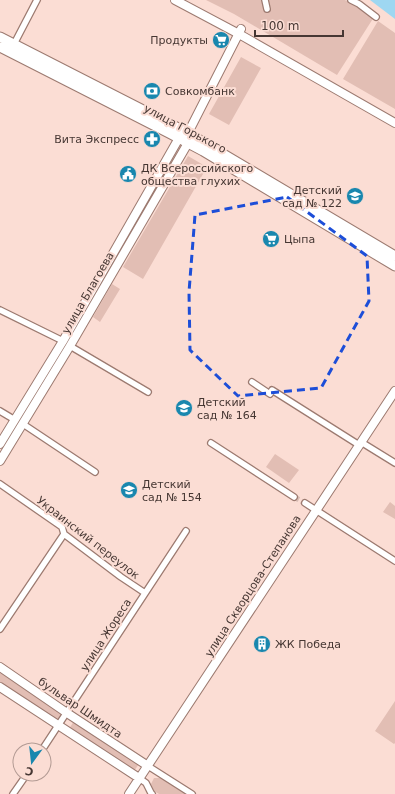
<svg xmlns="http://www.w3.org/2000/svg" width="395" height="794" font-family="'DejaVu Sans',sans-serif">
	<rect width="100%" height="100%" fill="#fbddd4"/>
	<path fill="#e2beb4" d="M206,0H345L374,17L337,75L234,14Z
		M378,21L395,33V109L343,79Z
		M241,57L261,68L229,125L209,114Z
		M188,156L207,167L143,279L123,267Z
		M112,284L120,289L100,322L93,317Z
		M275,454L299,470L289,483L266,467Z
		M390,502L395,506V519L383,512Z
		M0,673L63,715L58,722L0,684Z
		M395,701V743L394,744L375,731Z
		M74,721L139,764L134,771L69,729Z
		M154,778H161L185,794H159L154,791L151,784Z"/>
	<path fill="#9ed7f1" d="M370,0H395V19Z"/>
	<g fill="none" stroke-linecap="round" stroke-linejoin="round">
		<path stroke="#d7bcb4" stroke-width="5.5" stroke-dasharray="5.5 3" stroke-linecap="butt" d="M294,497L305,503"/>
		<g stroke="#9c7a70" stroke-width="8">
			<path id="street" d="M265,0L267,9
				M351,0L359,4L376,17
				M13,46L37,0
				M0,310L63,341
				M70,346L148,392
				M252,382L270,394L272,390L359,445
				M0,411L15,420
				M23,424L95,472
				M361,442L395,463
				M211,443L294,497
				M0,484L62,527L64,534L121,577L145,593
				M305,503L395,561
				M0,629L64,534
				M42,750L186,531
				M148,766L192,794
				M139,778L146,783L151,793L152,794
				M13,794L27,774"/>
		</g>
		<g stroke="#9c7a70" stroke-width="10">
			<path id="secondary" d="M175,0L239,34L395,123
				M0,444L63,341L179,138L184,135
				M0,461L70,346L188,143V133L241,29
				M0,667L67,713L148,766
				M0,687L139,778
				M129,794L395,391"/>
		</g>
		<g stroke="#9c7a70" stroke-width="11">
			<path id="primary" d="M0,37L188,133L395,256
				M0,47L169,133L203,151L395,266"/>
		</g>
		<use href="#street" stroke="#fff" stroke-width="5.5"/>
		<use href="#secondary" stroke="#fff" stroke-width="8"/>
		<use href="#primary" stroke="#fff" stroke-width="9"/>
	</g>
	<path fill="none" stroke="#1d4ed8" stroke-width="3" stroke-dasharray="8 5" stroke-linejoin="round" d="M287,197L367,256L369,301L321,388L238,396L190,350L189,292L195,215Z"/>
	<defs>
		<g id="supermarket-disc" transform="scale(0.9)"><circle r="9.5" fill="#1987ae" stroke="#fbddd4"/><path d="M-6-5.5h2.5l.6 2H6L4.5 2H-2.5L-4.4-4H-6ZM-1.5 3.2a1.3 1.3 0 1 0 .1 0ZM3 3.2a1.3 1.3 0 1 0 .1 0Z" fill="#fff"/></g>
		<g id="bank-disc" transform="scale(0.9)"><circle r="9.5" fill="#1987ae" stroke="#fbddd4"/><path d="M-6-4H6V4H-6ZM0-2.3a2.3 2.3 0 1 0 0 4.6a2.3 2.3 0 1 0 0-4.6Z" fill="#fff"/></g>
		<g id="pharmacy-disc" transform="scale(0.9)"><circle r="9.5" fill="#1987ae" stroke="#fbddd4"/><path d="M-2-6h4v4h4v4h-4v4h-4v-4h-4v-4h4Z" fill="#fff"/></g>
		<g id="civic-disc" transform="scale(0.9)"><circle r="9.5" fill="#1987ae" stroke="#fbddd4"/><path d="M-.6-6.5H3V-4.5H.6V-3L4-1V1h2V6H-6V1h2V-1L-.6-3ZM-1.2 2.5V6h2.4V2.5Z" fill="#fff"/></g>
		<g id="school-disc" transform="scale(0.9)"><circle r="9.5" fill="#1987ae" stroke="#fbddd4"/><path d="M0-5L7-2L0 1L-7-2ZM-4 1L0 2.5L4 1V4Q0 6-4 4Z" fill="#fff"/></g>
		<g id="building-disc" transform="scale(0.9)"><circle r="9.5" fill="#1987ae" stroke="#fbddd4"/><path d="M-4-6H4V6H1V3H-1V6H-4ZM-2.5-4.3h1.7v1.8h-1.7ZM.8-4.3h1.7v1.8H.8ZM-2.5-1h1.7V.8h-1.7ZM.8-1h1.7V.8H.8Z" fill="#fff"/></g>
	</defs>
	<g fill-rule="evenodd">
		<use href="#supermarket-disc" x="221" y="40"/>
		<use href="#bank-disc" x="152" y="91"/>
		<use href="#pharmacy-disc" x="152" y="139"/>
		<use href="#civic-disc" x="128" y="174"/>
		<use href="#school-disc" x="355" y="196"/>
		<use href="#supermarket-disc" x="271" y="239"/>
		<use href="#school-disc" x="184" y="408"/>
		<use href="#school-disc" x="129" y="490"/>
		<use href="#building-disc" x="262" y="644"/>
	</g>
	<g text-anchor="middle" dominant-baseline="central" stroke-width="4" stroke-linejoin="round" paint-order="stroke">
		<g font-size="11" fill="#463733" stroke="#fbddd4" text-anchor="start">
			<text x="208" y="40" text-anchor="end">Продукты</text>
			<text x="165" y="91">Совкомбанк</text>
			<text x="139" y="139" text-anchor="end">Вита Экспресс</text>
			<text x="141" y="168">ДК Всероссийского<tspan x="141" dy="13">общества глухих</tspan></text>
			<text x="342" y="190" text-anchor="end">Детский<tspan x="342" dy="13">сад № 122</tspan></text>
			<text x="284" y="239">Цыпа</text>
			<text x="197" y="402">Детский<tspan x="197" dy="13">сад № 164</tspan></text>
			<text x="142" y="484">Детский<tspan x="142" dy="13">сад № 154</tspan></text>
			<text x="275" y="644">ЖК Победа</text>
		</g>
		<g font-size="11" fill="#463733" stroke="#fbddd4">
			<text transform="translate(185 129) rotate(28)">улица Горького</text>
			<text transform="translate(88 293) rotate(-60)">улица Благоева</text>
			<text transform="translate(88 538) rotate(38)">Украинский переулок</text>
			<text transform="translate(253 586) rotate(-57)">улица Скворцова-Степанова</text>
			<text transform="translate(106 635) rotate(-57)">улица Жореса</text>
			<text transform="translate(80 708) rotate(34)">бульвар Шмидта</text>
		</g>
	</g>
	<g transform="translate(32 762) rotate(195)"><circle r="19" fill="#fbddd4" stroke="#b39b94"/>
	<path d="M0-3L7 15L0 10L-7 15Z" fill="#1987ae"/>
	<text y="-6" font-size="11" font-weight="bold" text-anchor="middle" fill="#463733">С</text>
	</g>
	<path d="M255 30v6h88v-6" fill="none" stroke="#463733" stroke-width="2"/>
	<text x="261" y="30" font-size="12" fill="#463733" stroke="#fbddd4" stroke-width="3" paint-order="stroke">100 m</text>
</svg>
